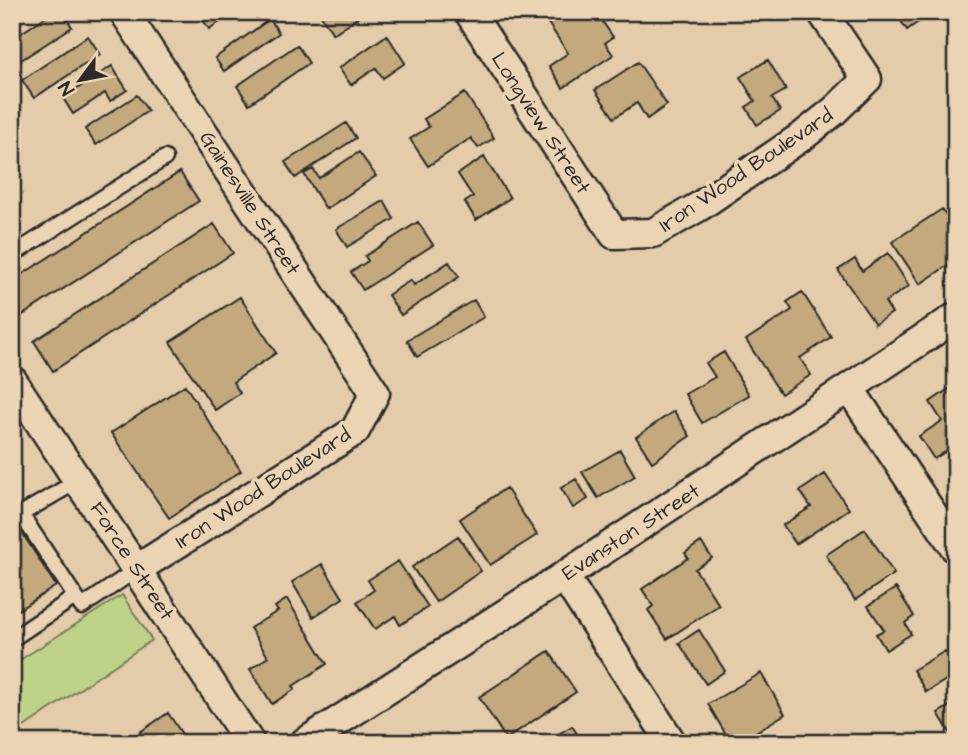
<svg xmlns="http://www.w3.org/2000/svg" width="968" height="755" font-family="'Architects Daughter',sans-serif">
	<rect width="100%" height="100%" fill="#e4ccaa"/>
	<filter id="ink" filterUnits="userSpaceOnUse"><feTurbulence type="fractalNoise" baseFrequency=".0143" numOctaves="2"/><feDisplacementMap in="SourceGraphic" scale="14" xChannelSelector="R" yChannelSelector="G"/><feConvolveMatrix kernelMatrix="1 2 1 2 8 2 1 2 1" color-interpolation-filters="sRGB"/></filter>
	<g filter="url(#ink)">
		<path fill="#bfd388" stroke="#757f5a" stroke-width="2" d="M122,595L152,640L12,735V665Z"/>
		<path fill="#c4a97d" stroke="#2b2b2b" stroke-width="2" d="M53,12H63L72,27L12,66V39Z
			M202,12H235L209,29L199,14Z
			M319,12H366L333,34Z
			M559,12H596L613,37L605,43L613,55L563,88L549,66L568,53L546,20Z
			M895,12H932L907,30Z
			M270,19L279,33L224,71L215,58Z
			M387,35L405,63L383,78L376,68L351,85L339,68Z
			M88,36L100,54L34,98L22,80Z
			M297,45L309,63L249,104L237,86Z
			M768,60L786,90L772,98L780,111L757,125L746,107L755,101L740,77Z
			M638,62L667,105L647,119L637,103L614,118L595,90Z
			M112,66L127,90L110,101L105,93L73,114L63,98Z
			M465,93L494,138L478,148L471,138L428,166L410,139L429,127L424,119Z
			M137,95L148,111L96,145L85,129Z
			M346,123L356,138L295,178L285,162Z
			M359,152L376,176L326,209L304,174L313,169L319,178Z
			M484,157L510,198L476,220L465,202L473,197L458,174Z
			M180,172L199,201L18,318L12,308V281Z
			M384,201L394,219L347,247L336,229Z
			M942,209L956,229V253L951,256L954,261L920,284L892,242Z
			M418,222L433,245L363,290L351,272L368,261L365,256Z
			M214,224L233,253L53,371L34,341Z
			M888,253L909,286L885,302L892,313L875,324L838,270L855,259L862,271Z
			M449,262L459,277L401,315L388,295L411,280L414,285Z
			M802,292L831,337L800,358L811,375L781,394L746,340L792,310L787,302Z
			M240,297L276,353L233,382L240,393L215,410L170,342Z
			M474,300L484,317L417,357L407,340Z
			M724,352L749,395L702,423L685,394L715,377L706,363Z
			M956,384V445L934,459L919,436L942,421L930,402Z
			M185,385L241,471L169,518L111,433Z
			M674,411L690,436L652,462L636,437Z
			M620,450L635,476L598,498L582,472Z
			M825,474L849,509L796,544L783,525L811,507L800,491Z
			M576,479L588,499L573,508L561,488Z
			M506,488L537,535L490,565L460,519Z
			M865,529L894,574L855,600L826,555Z
			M21,531L56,586L12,614V536Z
			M458,536L481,571L436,602L412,567Z
			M701,542L712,558L695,569L719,605L667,639L648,610L653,606L642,589L688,558L685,553Z
			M398,561L428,607L400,625L395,616L375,629L357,602L374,590L368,580Z
			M322,564L343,598L313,617L292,582Z
			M896,588L914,616L905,623L911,634L886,650L876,634L884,630L868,606Z
			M287,599L327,664L293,686L295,689L272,704L250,669L268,657L250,628L278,611L275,607Z
			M699,630L725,671L706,684L679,643Z
			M549,651L576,692L506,739L479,697Z
			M945,651L956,669V674L926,692L913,670Z
			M761,673L785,714L738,743H731L708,704Z
			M956,702V742L938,713Z
			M168,713L188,743H148L140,732Z
			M572,726L583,743H545V742Z"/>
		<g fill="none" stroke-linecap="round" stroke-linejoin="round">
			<g stroke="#2b2b2b" stroke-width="19">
				<path id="service" d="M12,255L165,158
					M21,514L79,480
					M12,519L21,514L82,607L137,569
					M12,639L75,597"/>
			</g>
			<g stroke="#2b2b2b" stroke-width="33">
				<path id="minor" d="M124,12L375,393L355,431L137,569
					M469,12L614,234L653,233L700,206L804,135L834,111L867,79L822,12
					M12,380L250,743
					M849,388L956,549
					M564,576L672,743
					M304,743L564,576L956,317"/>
			</g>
			<use href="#service" stroke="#ebd4b4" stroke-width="14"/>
			<use href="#minor" stroke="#ebd4b4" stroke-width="28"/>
		</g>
	</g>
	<g text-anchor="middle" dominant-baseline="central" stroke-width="7" stroke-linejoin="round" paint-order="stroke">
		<g font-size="21" fill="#2b2b2b" stroke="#ebd4b4">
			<text transform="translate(541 123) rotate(57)">Longview Street</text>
			<text transform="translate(746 170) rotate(-34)">Iron Wood Boulevard</text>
			<text transform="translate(250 203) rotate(57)">Gainesville Street</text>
			<text transform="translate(263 488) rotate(-33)">Iron Wood Boulevard</text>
			<text transform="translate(631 532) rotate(-33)">Evanston Street</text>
			<text transform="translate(132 561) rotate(57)">Force Street</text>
		</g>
	</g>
	<rect width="968" height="755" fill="none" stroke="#ebd4b4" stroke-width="42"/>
	<rect x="21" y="21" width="926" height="713" fill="none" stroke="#2b2b2b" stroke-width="2.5" filter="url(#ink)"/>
	<g transform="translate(80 80) rotate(238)" stroke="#ebd4b4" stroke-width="5" paint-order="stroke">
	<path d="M0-5L12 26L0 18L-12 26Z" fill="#2b2b2b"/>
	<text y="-10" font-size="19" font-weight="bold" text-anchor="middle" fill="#2b2b2b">N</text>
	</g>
</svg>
